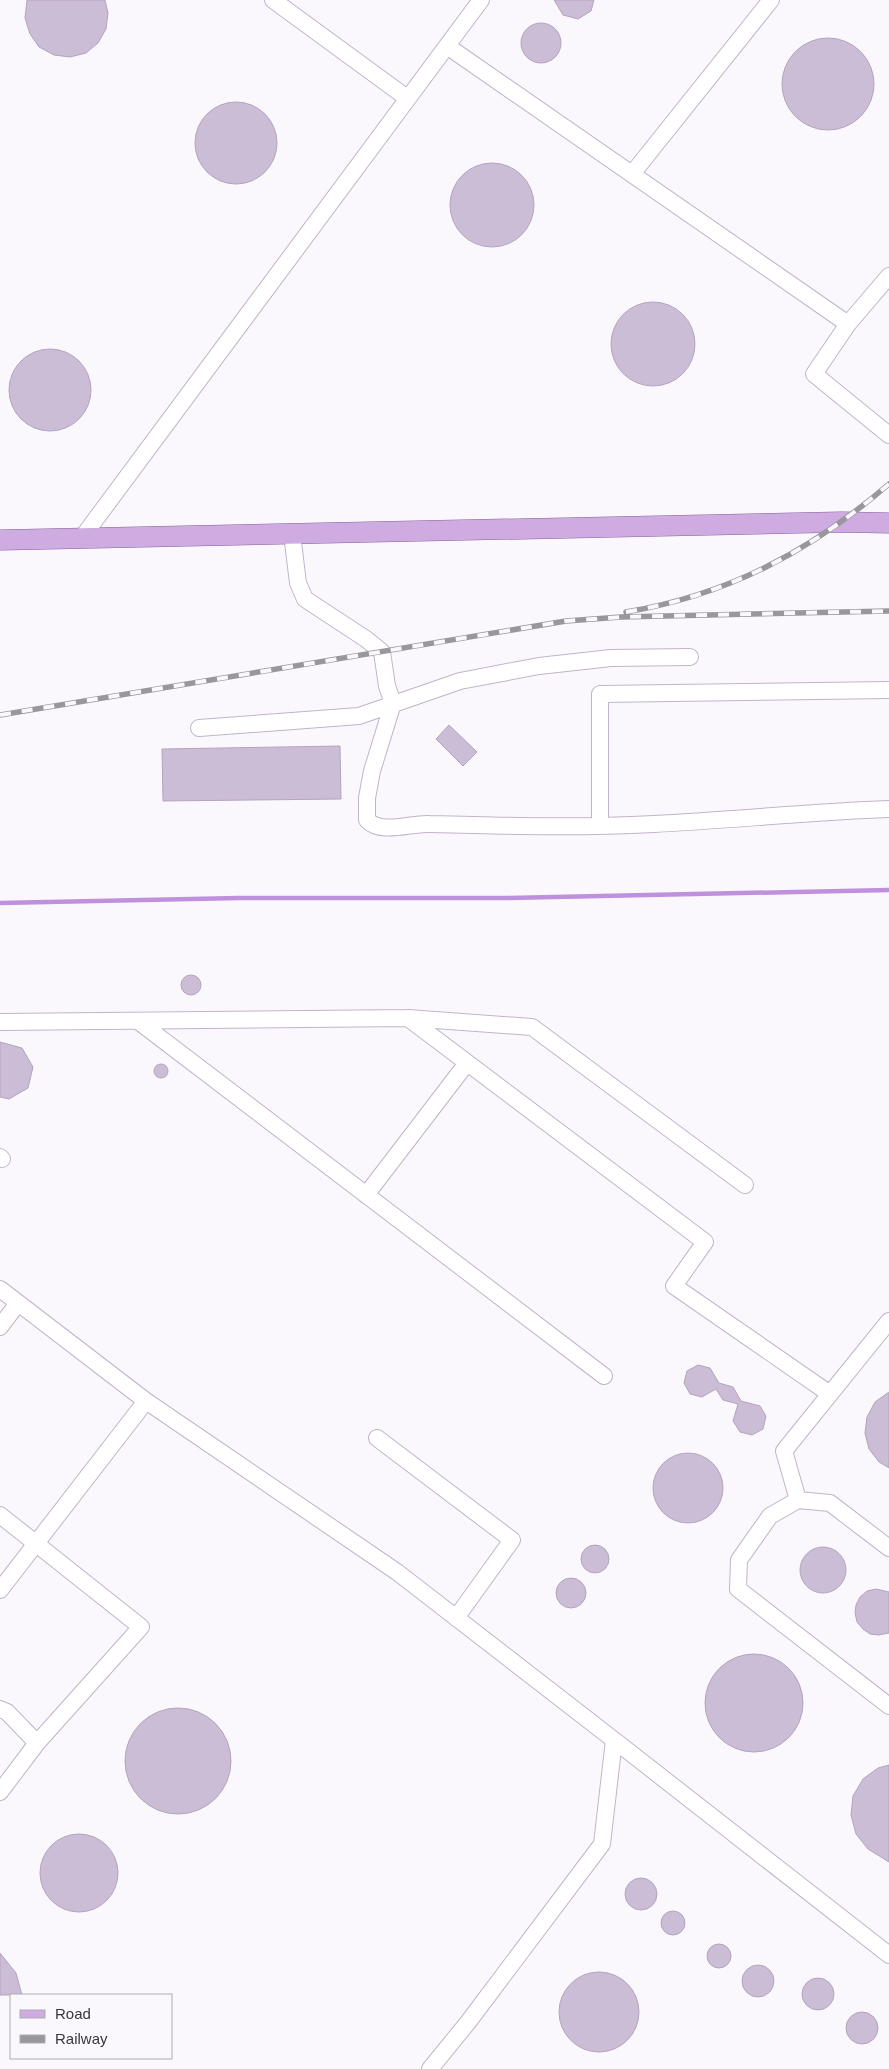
<svg xmlns="http://www.w3.org/2000/svg" width="889" height="2069" font-family="Helvetica,sans-serif">
	<rect width="100%" height="100%" fill="#fbf8fd"/>
	<g fill="none" stroke-linecap="round" stroke-linejoin="round">
		<path stroke="#bf90dd" stroke-width="4.5" d="M0,903L239,898H507L889,890"/>
	</g>
	<path fill="#ccbdd6" stroke="#b3a4bd" d="M27,0H105L108,13L106,29L98,43L86,53L70,57L54,55L39,47L30,34L25,18Z
		M554,0H594L591,11L578,19L563,15Z
		M521 43a20 20 0 1 1 40 0a20 20 0 1 1-40 0Z
		M782 84a46 46 0 1 1 92 0a46 46 0 1 1-92 0Z
		M195 143a41 41 0 1 1 82 0a41 41 0 1 1-82 0Z
		M450 205a42 42 0 1 1 84 0a42 42 0 1 1-84 0Z
		M611 344a42 42 0 1 1 84 0a42 42 0 1 1-84 0Z
		M9 390a41 41 0 1 1 82 0a41 41 0 1 1-82 0Z
		M449,725L477,752L463,766L436,739Z
		M340,746L341,799L163,801L162,749Z
		M181 985a10 10 0 1 1 20 0a10 10 0 1 1-20 0Z
		M0,1042L22,1048L33,1067L28,1088L9,1099L0,1097Z
		M154 1071a7 7 0 1 1 14 0a7 7 0 1 1-14 0Z
		M698,1365L710,1368L719,1383L733,1387L741,1401L760,1406L766,1416L763,1429L752,1435L740,1432L733,1421L738,1404L723,1400L716,1389L702,1397L690,1394L684,1383L687,1371Z
		M889,1392V1468L879,1462L869,1449L865,1433L867,1417L875,1402Z
		M653 1488a35 35 0 1 1 70 0a35 35 0 1 1-70 0Z
		M581 1559a14 14 0 1 1 28 0a14 14 0 1 1-28 0Z
		M800 1570a23 23 0 1 1 46 0a23 23 0 1 1-46 0Z
		M556 1593a15 15 0 1 1 30 0a15 15 0 1 1-30 0Z
		M876,1589L889,1592V1633L879,1635L870,1634L863,1629L857,1622L855,1613L856,1605L860,1597L867,1591Z
		M705 1703a49 49 0 1 1 98 0a49 49 0 1 1-98 0Z
		M125 1761a53 53 0 1 1 106 0a53 53 0 1 1-106 0Z
		M889,1765V1862L868,1849L856,1834L851,1815L853,1796L863,1779L878,1768Z
		M40 1873a39 39 0 1 1 78 0a39 39 0 1 1-78 0Z
		M625 1894a16 16 0 1 1 32 0a16 16 0 1 1-32 0Z
		M661 1923a12 12 0 1 1 24 0a12 12 0 1 1-24 0Z
		M707 1956a12 12 0 1 1 24 0a12 12 0 1 1-24 0Z
		M0,1953L16,1973L22,1995H0Z
		M742 1981a16 16 0 1 1 32 0a16 16 0 1 1-32 0Z
		M559 2012a40 40 0 1 1 80 0a40 40 0 1 1-80 0Z
		M802 1994a16 16 0 1 1 32 0a16 16 0 1 1-32 0Z
		M846 2028a16 16 0 1 1 32 0a16 16 0 1 1-32 0Z"/>
	<g fill="none" stroke-linecap="round" stroke-linejoin="round">
		<g stroke="#c2b3cc" stroke-width="18">
			<path id="minor" d="M273,0L407,98
				M447,46L848,324
				M632,174L771,0
				M889,276L848,324L814,374L889,435
				M292,534L298,583L305,599L366,639L382,652L387,686L393,703L372,771L367,798V820C381,835 411,823 429,824C504,826 579,828 654,824C732,820 810,812 889,809
				M81,539L481,0
				M199,728L359,716L460,681L539,666L611,658L690,657
				M600,825V694L889,690
				M408,1018L705,1242L674,1286L830,1394
				M138,1021L604,1376
				M0,1022L408,1018L532,1027L745,1185
				M0,1157L2,1159
				M366,1195L467,1063
				M0,1289L146,1401L397,1572L614,1740L602,1844L469,2021L430,2069
				M0,1327L18,1303
				M377,1438L512,1540L456,1618
				M798,1500L784,1451L889,1321
				M0,1515L141,1627L37,1743L0,1792
				M889,1548L830,1503L798,1500L770,1516L739,1560L738,1589L889,1706
				M0,1590L146,1401
				M0,1709L7,1712L37,1743
				M614,1740L889,1955"/>
		</g>
		<g stroke="#855f9c" stroke-width="21">
			<path id="major" d="M0,540L842,522L889,523"/>
		</g>
		<use href="#minor" stroke="#fff" stroke-width="16"/>
		<use href="#major" stroke="#ceace2" stroke-width="20"/>
		<g stroke="#9a969d" stroke-width="5.5">
			<path id="rail" d="M626,612C728,595 811,551 889,484
				M0,715L566,621L621,617L889,611"/>
		</g>
		<use href="#rail" stroke="#fbf8fd" stroke-width="4" stroke-dasharray="11" stroke-linecap="butt"/>
	</g>
	<rect x="10" y="1994" width="162" height="65" fill="#fbf8fd" stroke="#aeaab1"/>
	<rect x="20" y="2010" width="25" height="8" fill="#ceace2" stroke="#aeaab1"/>
	<text x="55" y="2019" font-size="15" fill="#3b353f">Road</text>
	<rect x="20" y="2035" width="25" height="8" fill="#9a969d" stroke="#aeaab1"/>
	<text x="55" y="2044" font-size="15" fill="#3b353f">Railway</text>
</svg>
